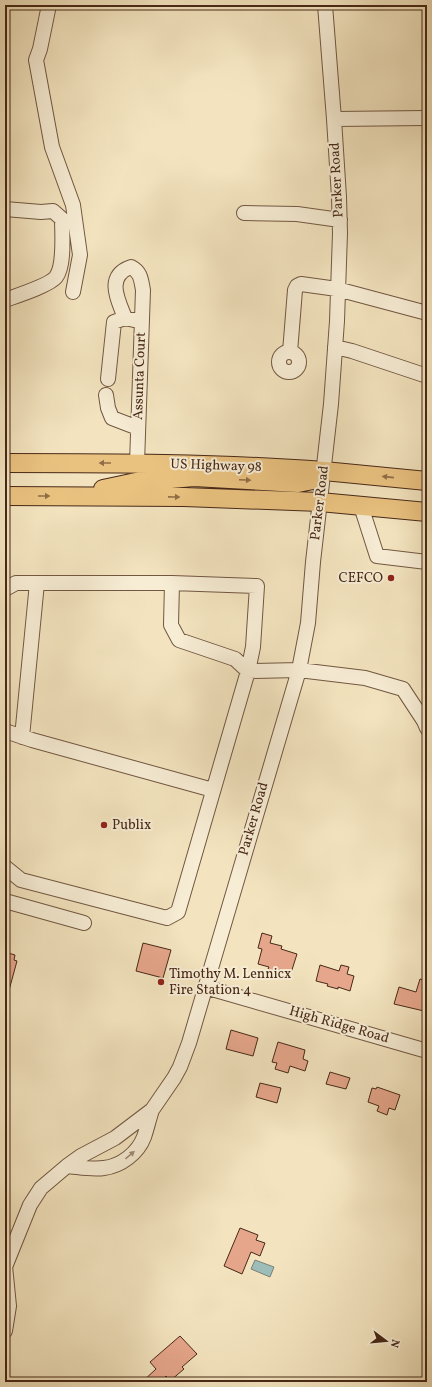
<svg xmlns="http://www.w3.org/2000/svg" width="432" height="1387" font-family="Vollkorn,serif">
	<rect width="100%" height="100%" fill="#f3e4bf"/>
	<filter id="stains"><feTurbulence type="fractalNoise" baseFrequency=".005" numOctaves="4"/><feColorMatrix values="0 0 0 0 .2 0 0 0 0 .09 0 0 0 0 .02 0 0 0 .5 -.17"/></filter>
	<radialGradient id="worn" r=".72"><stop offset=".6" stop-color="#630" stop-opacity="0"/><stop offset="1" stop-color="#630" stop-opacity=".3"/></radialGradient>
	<path fill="#9dbdb9" stroke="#7b8178" d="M255,1260L274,1267L270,1277L251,1269Z"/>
	<path fill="#e6a68b" stroke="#472817" d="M262,933L272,936L270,943L282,946L281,949L297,954L291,973L279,970L278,973L268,969L269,967L258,964L262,949L258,948Z
		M143,943L171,950L163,978L136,971Z
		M5,952L15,955L14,960L17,961L8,994L5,993Z
		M320,965L339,971L341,965L349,967L347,974L354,976L350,991L338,987V989L327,986L328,984L316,981Z
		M420,979L427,981V1002L424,1011L394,1004L399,987L416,992Z
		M231,1030L258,1038L253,1056L226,1049Z
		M278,1042L305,1050L303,1059L308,1061L305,1071L290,1066L288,1073L275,1069L277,1063L272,1062Z
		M330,1072L350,1078L346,1089L326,1084Z
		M260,1083L281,1088L277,1103L256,1097Z
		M377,1087L400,1095L395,1110L389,1108L387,1115L377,1111L379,1106L368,1102L372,1088L376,1089Z
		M240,1228L258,1235L256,1240L265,1243L260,1256L251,1252L242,1274L224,1266Z
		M180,1336L197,1354L182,1367L184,1369L170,1381L166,1376L160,1382H142L156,1369L150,1362Z"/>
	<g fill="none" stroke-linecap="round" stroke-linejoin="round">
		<g stroke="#725741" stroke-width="16">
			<path id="minor" d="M49,5L40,49L36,60L52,147L73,205L80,255L73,292
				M334,119L427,118
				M5,209L41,212L53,211L62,219C62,234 65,265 56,277C50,285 16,296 5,300
				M244,213L297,214L340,220
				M125,318C118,300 105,276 131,267C141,272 141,280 143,290L137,463
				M335,347L352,351L427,376
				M290,352L295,290L297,286L301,284L337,289L427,313
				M279 362a10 10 0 1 1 20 0a10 10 0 1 1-20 0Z
				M108,379L114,322L125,318L134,320
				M106,395L108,408L112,418L138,428
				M361,506L377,556L427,562
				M172,583L257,586L253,647L248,671
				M5,589L16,583H172L171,625L179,640L235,659L248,671
				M5,731L32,740L213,790
				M22,737L37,583
				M5,867L21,880L167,918L178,912L248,671L299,670L365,678L403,689L424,721L427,728
				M5,901L84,923
				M205,987L427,1051
				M67,1166C79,1167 92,1170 104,1168C121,1166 138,1153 144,1137C147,1128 149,1119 152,1110
				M5,1267L30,1205L41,1188L67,1166L81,1156L115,1138L152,1110L174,1078L180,1067L189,1043L299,670L308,623L313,562L331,404L337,321L340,233L339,197L334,119L325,5
				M5,1331L9,1306L5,1266"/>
		</g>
		<g stroke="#472817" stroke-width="20">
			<path id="major" d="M5,463C111,463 218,463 324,471C358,474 393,478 427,481
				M103,489L136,482L194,477L298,483L313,480L322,473
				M5,496L184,497L320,502L427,512"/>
		</g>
		<use href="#minor" stroke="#f7edd5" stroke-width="14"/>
		<use href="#major" stroke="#eac280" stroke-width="18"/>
	</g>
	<defs><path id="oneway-solid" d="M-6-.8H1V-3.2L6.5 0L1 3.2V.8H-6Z"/></defs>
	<g fill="#906d46">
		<use href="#oneway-solid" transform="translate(105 463) rotate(180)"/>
		<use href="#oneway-solid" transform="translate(388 477) rotate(-174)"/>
		<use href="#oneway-solid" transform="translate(245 480) rotate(3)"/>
		<use href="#oneway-solid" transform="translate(44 496)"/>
		<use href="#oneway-solid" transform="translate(174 497) rotate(1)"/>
	</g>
	<use fill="#9f8a76" href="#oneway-solid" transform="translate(130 1155) rotate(-40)"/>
	<g fill="#8f2418" stroke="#f7edd5" stroke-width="1.5">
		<circle cx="391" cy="578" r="4"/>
		<circle cx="104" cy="825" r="4"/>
		<circle cx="161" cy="982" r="4"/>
	</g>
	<g text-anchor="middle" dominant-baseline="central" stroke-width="4" stroke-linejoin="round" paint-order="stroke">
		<g font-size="14" fill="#472817" stroke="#f7edd5">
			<text transform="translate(337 180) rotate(-93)">Parker Road</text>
			<text transform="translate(140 376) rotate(-88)">Assunta Court</text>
			<text transform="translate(216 466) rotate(2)">US Highway 98</text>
			<text transform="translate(320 503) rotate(-83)">Parker Road</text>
			<text transform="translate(254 819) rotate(-74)">Parker Road</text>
			<text transform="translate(339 1025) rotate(16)">High Ridge Road</text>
		</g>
		<g font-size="14" fill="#472817" stroke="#f7edd5" text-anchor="start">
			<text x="383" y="578" text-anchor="end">CEFCO</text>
			<text x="112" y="825">Publix</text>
			<text x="169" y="974">Timothy M. Lennicx<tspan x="169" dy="16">Fire Station 4</tspan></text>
		</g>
	</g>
	<rect width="432" height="1387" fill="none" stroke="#f3e4bf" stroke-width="20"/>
	<rect x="6" y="6" width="420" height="1375" fill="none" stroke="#472817" stroke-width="2"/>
	<rect x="10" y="10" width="412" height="1367" fill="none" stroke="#472817"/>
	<g transform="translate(386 1341) rotate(106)" stroke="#f7edd5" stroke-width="3" paint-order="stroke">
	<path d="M0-3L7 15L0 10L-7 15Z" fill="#472817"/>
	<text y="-6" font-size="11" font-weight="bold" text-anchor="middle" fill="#472817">N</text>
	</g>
	<rect width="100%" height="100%" filter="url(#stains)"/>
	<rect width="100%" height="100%" fill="url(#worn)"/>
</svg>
